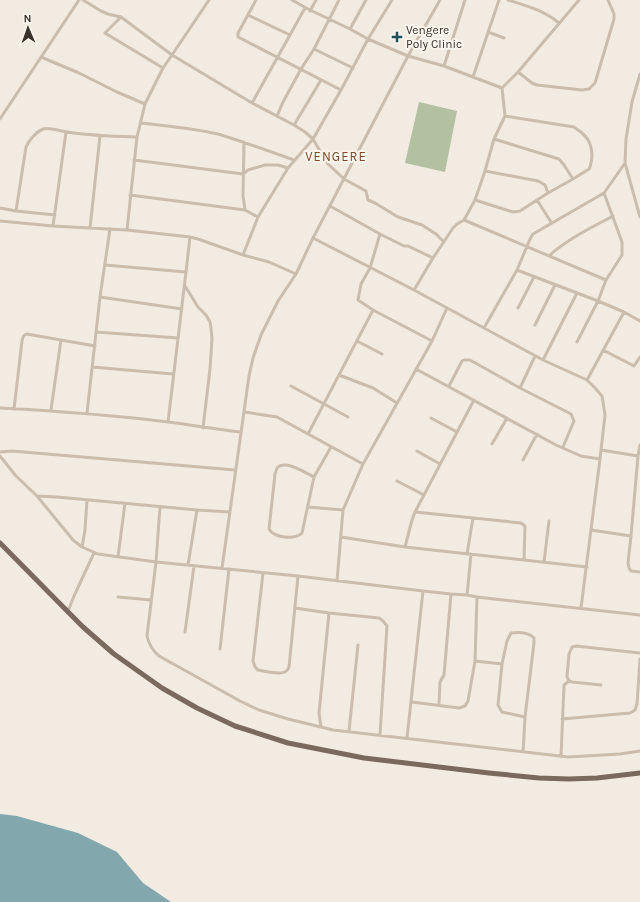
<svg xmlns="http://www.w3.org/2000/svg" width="640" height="902" font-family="Karla,sans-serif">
	<rect width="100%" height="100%" fill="#f2ebe1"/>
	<path fill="#b3c0a2" d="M419,102L457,111L445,172L405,163Z"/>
	<path fill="#82a8ad" d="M0,814L17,816L78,833L117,852L143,883L171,902H0Z"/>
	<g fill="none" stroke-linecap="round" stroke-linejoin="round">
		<path stroke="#cabdad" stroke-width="3" d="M83,0L101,11L108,14L121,17L172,55L252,103L294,125L305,132L313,139L327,163L344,179L366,191L368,200L375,203L398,217L422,225L436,234L444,242
			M256,0L238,33V37L341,90
			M292,0L308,9L350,29L368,39L408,56L444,66L502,88L505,116L494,139L485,171L475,200L464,220
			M508,0C527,6 543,10 559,23
			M310,11L316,0
			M248,15L290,35
			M121,17L105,33L163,68
			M350,29L366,0
			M488,32L504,38
			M314,49L353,68
			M41,57L79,73L117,92L145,104
			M444,66L465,0
			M518,72L532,83L537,85L582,90L589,89L595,83L614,19V14L608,0
			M640,74L632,102L626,139L625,163L640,217
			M473,77L499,0
			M502,88L518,72L579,0
			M252,103L305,8
			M277,116L283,102L301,69L314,49L339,0
			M0,119L79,0
			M141,123C166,126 193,128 218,134C244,142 269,151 294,160
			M294,125L321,80
			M494,139L559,159L564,165L573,179
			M244,142L243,196L245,210
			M134,160L243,174L248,170L265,165H278L288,168
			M485,171L538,181L545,185L548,193
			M604,193L622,242V255L606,280L598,301L517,270L530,239L533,234Z
			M604,193L625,163
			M130,195L245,210L258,217
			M475,200L513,212L520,211L548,193L573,179L589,169L590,167C594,155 592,141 582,133C580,131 576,129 574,127L505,116
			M537,200L551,222
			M330,206L380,234L404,246H408L433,258
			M0,208L16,211L55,215
			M16,211L26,147C29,140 36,132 43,129C48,127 57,130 62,131C87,136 112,136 137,137
			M0,221L53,226L127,230L190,237L198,239L243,255L269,262L296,274
			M53,226L66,132
			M90,228L100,136
			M127,230L137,137L145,104L163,68L172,55L209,0
			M380,234L370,268L361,284L358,300L373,310L432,341
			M313,238L414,290L543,360L587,380L595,388L602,396L605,415L600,459L581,608
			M243,255L258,217L288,168L313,139L341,90L368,39L392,0
			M549,256C567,239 591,228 613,216
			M105,265L186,272
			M185,286L198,307L206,315L210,322L211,328L212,339L210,369L203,428
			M414,290L433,258L453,228L457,224L464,220L606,280
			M100,297L182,309
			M518,308L534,277
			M535,325L555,285
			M484,328L517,270
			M96,332L178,338
			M357,341L382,354
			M577,342L598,301L624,312L640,321
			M603,350L634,366L640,357
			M543,360L577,293
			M92,367L173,374
			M416,369L556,445L581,456L600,459
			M339,375L373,388L397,403
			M587,380L624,312
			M291,386L348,417
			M449,386L462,361L464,360H470L520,388L571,414L574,421L563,447
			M520,388L535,356
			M0,408C56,411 112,415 168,422C192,425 216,429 241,432
			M14,409L22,341C23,337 23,335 27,334L95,346
			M51,410L61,340
			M245,412L277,417L363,464
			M87,413L100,297L110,229
			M431,418L457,432
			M168,422L186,272L190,237
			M308,434L373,310
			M492,444L507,418
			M601,450L638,456L631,536L628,563L629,568L631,571L640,572
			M417,451L440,464
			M0,452L12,451L235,470
			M0,456L16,476L37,496L73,540L82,547L98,554L156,562L298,576L423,591L451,594L467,595L477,597L640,615
			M638,456L640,445
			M523,460L537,434
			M314,477C306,473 285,459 277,468C277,469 275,473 275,474L269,529C274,538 295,540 302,533L314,477L331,447
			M397,481L424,495
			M37,496L57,497L197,510L230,512
			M160,507L156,562L147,636C149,645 152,650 159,656L240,701L259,710L288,719L333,730L568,757L620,754L640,751
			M308,507L343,510
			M415,512L474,400
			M591,530L631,536
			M341,537L405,547L587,567
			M82,547L85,530L87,500
			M405,547L412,520L415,512L521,523L525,526L524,560
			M467,554L473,518
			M118,557L125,503
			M544,562L549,521
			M188,565L197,510
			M222,568L249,376L253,358L261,335L278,301L296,274L313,238L408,56L440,0
			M263,573L253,661C254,665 254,667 258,670C264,671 279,675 285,672C287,671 288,670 289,667L298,576
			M337,581L343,510L363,464L432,341L447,308
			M467,595L471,554
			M118,597L151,600
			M295,608L329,613L379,618L383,621L387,626L380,735
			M68,611L74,596L94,553
			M185,632L194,566
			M220,649L229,569
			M475,661L502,664
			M601,685L572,682L569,681L567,677L569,654L572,647L577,646L585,647L640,653
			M412,702L459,708L465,706L468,701L475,661L477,597
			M439,705L440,682L444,675L451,594
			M562,719L630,713L635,710L637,704L640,659
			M321,727L319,713L329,613
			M349,731L358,645
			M407,738L423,591
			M523,752L525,717L534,643V638C528,632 519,632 511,633L507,641L502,664L498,705L502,712L525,717
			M561,757L564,685L569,681"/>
		<path stroke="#79695e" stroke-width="5" d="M0,543L83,627L114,654L162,688L197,708L235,726L288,743L364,758L489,773L539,778L569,779L597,778L640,773"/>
	</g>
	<path fill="#235058" stroke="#f9f5ed" stroke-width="1.5" d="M395 31h4v4h4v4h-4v4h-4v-4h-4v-4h4z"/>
	<g text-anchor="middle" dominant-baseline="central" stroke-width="4" stroke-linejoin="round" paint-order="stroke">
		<g font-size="12" fill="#39312b" stroke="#f9f5ed" text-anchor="start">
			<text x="406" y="30">Vengere<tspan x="406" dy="14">Poly Clinic</tspan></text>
		</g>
		<g font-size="13" letter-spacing="1" fill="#82462a" stroke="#f9f5ed">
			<text x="336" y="156">VENGERE</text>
		</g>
	</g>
	<g transform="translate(28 28) rotate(358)" stroke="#f9f5ed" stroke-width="3" paint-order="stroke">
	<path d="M0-3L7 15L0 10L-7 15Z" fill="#39312b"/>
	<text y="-6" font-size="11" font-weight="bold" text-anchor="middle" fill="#39312b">N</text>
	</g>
</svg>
